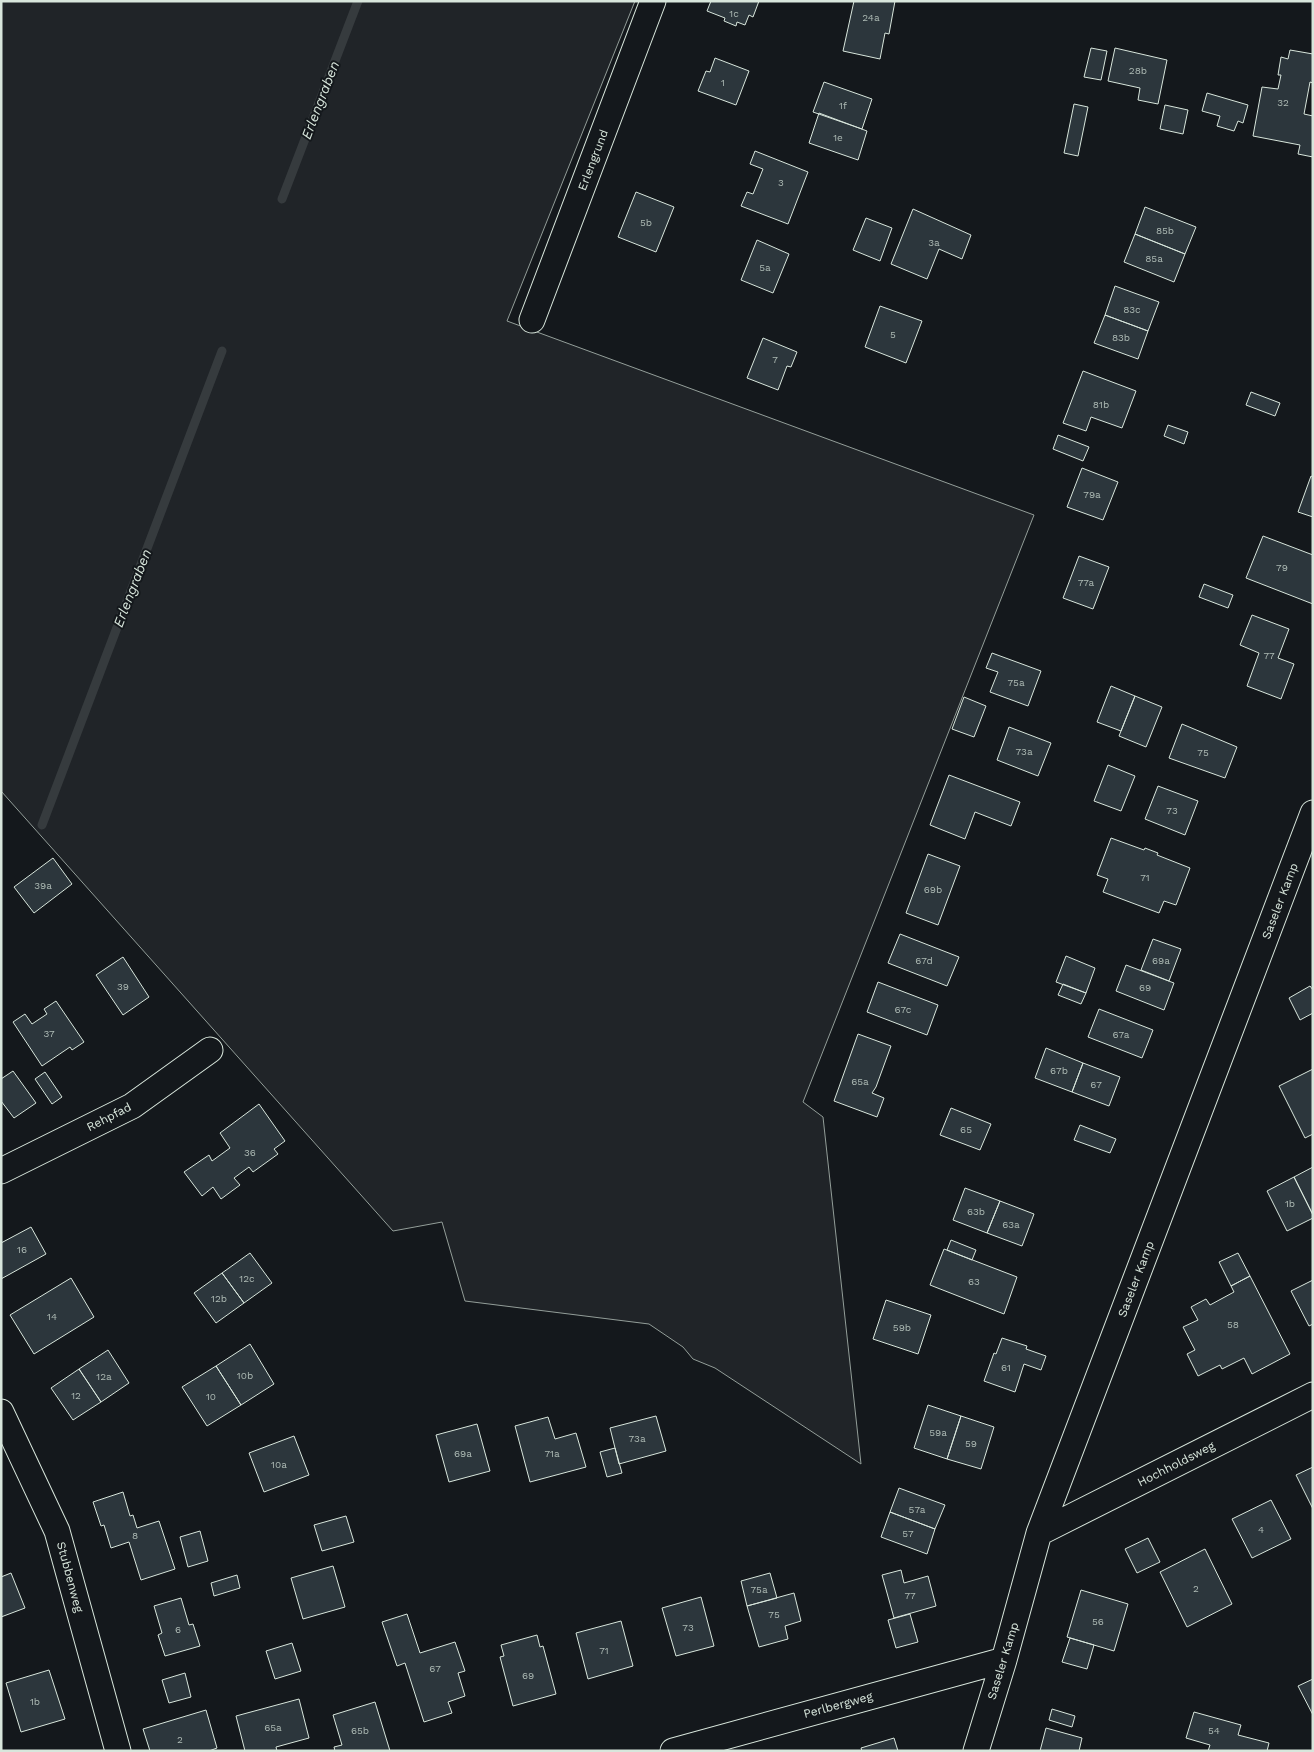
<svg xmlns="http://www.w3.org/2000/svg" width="1314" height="1752" font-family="'Work Sans',sans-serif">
	<rect width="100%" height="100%" fill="#14181c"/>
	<path fill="#202428" stroke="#939e99" d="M1,1H635L507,321L1034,515L803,1102L823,1117L861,1464L715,1368L693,1359L683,1347L649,1324L465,1301L442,1222L393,1231L1,791Z"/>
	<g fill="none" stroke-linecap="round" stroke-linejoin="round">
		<path stroke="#363b3e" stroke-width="9" d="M282,199L358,1
			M42,825L222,351"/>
	</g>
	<path fill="#2c363c" stroke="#d8e6dc" d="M711,1H759L753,17L749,15L745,25L737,22L736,26L724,21L725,18L707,11Z
		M854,1H895L889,34L885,33L880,59L843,51Z
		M1091,48L1107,51L1101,80L1084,77Z
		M1115,48L1167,60L1158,104L1138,100L1140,88L1108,81Z
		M1290,50L1313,54V83L1310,82L1304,114L1313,116V157L1298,154L1300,145L1253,136L1262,87L1278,89L1281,75H1278L1281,57L1288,59Z
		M715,58L749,71L736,105L698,91L706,71L710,72Z
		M824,82L872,99L862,129L813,112Z
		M1207,93L1248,105L1243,123L1238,121L1234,131L1217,126L1220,116L1202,111Z
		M1074,104L1088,107L1078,156L1064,153Z
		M1165,105L1188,110L1183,134L1160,129Z
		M819,113L867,131L858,160L809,143Z
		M755,151L808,172L788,224L741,206L747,192L753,194L763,169L750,164Z
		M636,192L674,207L656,252L618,237Z
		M1145,207L1196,227L1185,254L1135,234Z
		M913,209L971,235L962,259L939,249L927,279L891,264Z
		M866,218L892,228L880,261L853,250Z
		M1135,234L1185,254L1174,282L1124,262Z
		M757,240L789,254L773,293L741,280Z
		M1115,286L1159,302L1148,331L1105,315Z
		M880,306L922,321L906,363L865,347Z
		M1105,315L1148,331L1138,359L1094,343Z
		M763,338L797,352L791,367L787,366L778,390L747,378Z
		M1083,371L1136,391L1122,428L1091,417L1086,431L1063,423Z
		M1251,392L1280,403L1275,416L1246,405Z
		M1168,425L1188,432L1184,444L1164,436Z
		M1058,435L1089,447L1083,461L1053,449Z
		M1082,468L1118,482L1103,520L1067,507Z
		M1311,476L1313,477V517L1298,512Z
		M1263,536L1313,555V604L1246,578Z
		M1079,556L1109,567L1093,609L1063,598Z
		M1204,584L1233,595L1228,608L1199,597Z
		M1252,615L1289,629L1278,658L1294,664L1281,699L1247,686L1259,653L1240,645Z
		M992,653L1041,671L1028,706L990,692L998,672L986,668Z
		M1111,686L1135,696L1121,731L1097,722Z
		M1135,696L1162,707L1146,747L1119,736Z
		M964,697L986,706L974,737L952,729Z
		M1182,724L1237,747L1225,778L1169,758Z
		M1009,727L1051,743L1038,776L997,760Z
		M1108,765L1135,776L1121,811L1094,801Z
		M949,775L1020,802L1011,826L975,812L965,839L930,825Z
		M1158,786L1198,801L1185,835L1145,819Z
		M1111,838L1144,850L1145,848L1158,853L1157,855L1190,868L1176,905L1164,901L1159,913L1103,892L1108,879L1097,875Z
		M928,854L960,866L938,925L906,913Z
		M53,858L72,884L34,913L14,887Z
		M900,934L959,957L947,986L888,963Z
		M1153,939L1181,949L1169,981L1141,970Z
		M1066,956L1095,968L1086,993L1056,982Z
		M123,957L149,997L123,1015L96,975Z
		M1126,965L1174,983L1164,1010L1116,991Z
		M878,982L938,1005L927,1035L867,1012Z
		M1063,984L1086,993L1081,1004L1058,995Z
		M1310,986L1313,990V1013L1300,1020L1289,998Z
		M56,1001L84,1042L72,1050L70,1047L42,1066L13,1022L25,1014L32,1024L47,1014L44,1009Z
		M1099,1009L1153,1030L1142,1058L1088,1037Z
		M858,1034L891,1046L876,1087L872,1093L884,1098L877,1117L834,1101Z
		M1046,1048L1083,1063L1072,1092L1035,1078Z
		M1083,1063L1120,1077L1109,1106L1072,1092Z
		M1313,1069V1134L1305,1138L1279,1086Z
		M13,1071L36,1103L14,1118L1,1101V1079Z
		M45,1072L62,1097L52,1104L35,1079Z
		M259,1104L285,1141L274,1149L278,1154L253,1172L249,1167L234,1178L240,1185L221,1199L213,1187L202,1196L184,1172L209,1155L212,1161L230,1148L220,1133Z
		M951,1108L991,1124L980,1150L940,1135Z
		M1080,1125L1116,1139L1110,1153L1074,1140Z
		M1313,1167V1215L1294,1177Z
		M1294,1177L1313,1215V1218L1287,1231L1267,1191Z
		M965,1188L1000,1201L987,1233L953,1220Z
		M1000,1201L1034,1214L1022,1246L987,1233Z
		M31,1227L46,1254L1,1279V1243Z
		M951,1240L976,1250L972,1260L947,1250Z
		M944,1249L1017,1277L1004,1314L930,1285Z
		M250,1253L272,1283L244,1303L222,1273Z
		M1238,1253L1250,1276L1231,1286L1219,1262Z
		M222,1273L244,1303L216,1323L194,1293Z
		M1250,1276L1290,1354L1252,1374L1244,1358L1222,1369L1220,1365L1198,1376L1187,1354L1195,1350L1183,1327L1198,1320L1191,1307L1206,1299L1210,1305L1234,1292L1231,1286Z
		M71,1278L94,1317L34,1354L10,1315Z
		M1313,1280V1324L1309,1326L1291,1291Z
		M886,1300L931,1315L918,1354L873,1339Z
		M1002,1338L1027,1346L1026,1349L1046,1356L1041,1370L1024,1364L1015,1392L984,1381L994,1353L996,1354Z
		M250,1344L274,1384L241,1405L216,1366Z
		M108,1350L129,1383L101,1402L79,1369Z
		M216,1366L241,1405L207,1426L182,1387Z
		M79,1369L101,1402L73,1420L51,1388Z
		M928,1405L961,1416L947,1459L914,1448Z
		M656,1416L666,1451L619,1464L610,1428Z
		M961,1416L994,1427L981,1469L947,1459Z
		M548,1417L555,1439L576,1433L586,1467L530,1482L515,1426Z
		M477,1424L490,1471L449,1482L436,1435Z
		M294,1436L309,1475L264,1492L249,1453Z
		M615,1448L622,1473L607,1477L600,1452Z
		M1313,1467V1509L1296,1475Z
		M899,1488L945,1505L935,1529L890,1512Z
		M123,1492L130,1516L133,1515L137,1528L159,1521L175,1569L141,1580L129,1542L111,1548L104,1525L101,1526L93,1502Z
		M1271,1500L1291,1539L1252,1558L1232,1519Z
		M890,1512L935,1529L927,1554L881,1537Z
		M346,1516L354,1542L322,1551L314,1525Z
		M200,1531L208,1561L188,1567L180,1537Z
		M1148,1538L1160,1562L1137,1573L1125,1549Z
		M1205,1549L1232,1604L1187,1627L1160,1572Z
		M333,1566L345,1607L303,1619L291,1578Z
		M901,1570L904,1583L928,1576L936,1606L894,1618L882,1575Z
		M11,1573L25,1608L1,1617V1577Z
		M770,1573L777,1598L747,1606L741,1581Z
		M237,1575L240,1588L214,1596L211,1583Z
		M1081,1590L1128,1604L1114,1651L1067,1637Z
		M794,1593L801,1621L785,1626L788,1639L759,1647L747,1606Z
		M701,1597L714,1646L676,1656L662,1608Z
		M181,1598L189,1625L193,1624L200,1646L165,1656L158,1635L162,1633L154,1606Z
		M407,1614L420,1653L455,1642L465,1671L458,1673L465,1696L448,1702L452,1713L424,1722L405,1663L397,1666L382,1622Z
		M910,1614L918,1642L896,1648L888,1620Z
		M621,1621L633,1666L588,1679L576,1633Z
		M537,1635L540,1647L543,1646L556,1694L513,1706L500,1657L504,1656L501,1645Z
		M1070,1638L1094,1645L1087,1669L1062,1662Z
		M292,1643L301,1671L275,1679L266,1651Z
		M49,1670L65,1719L21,1732L6,1683Z
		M185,1673L191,1697L169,1703L162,1680Z
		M1313,1679V1715L1298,1686Z
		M299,1699L309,1738L276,1747L277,1751H245L236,1716Z
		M375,1702L390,1751H335L334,1747L342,1745L333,1715Z
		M1052,1709L1075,1716L1072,1727L1049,1720Z
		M206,1710L217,1748L209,1751H150L143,1729Z
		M1194,1712L1241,1725L1238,1735L1269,1743L1267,1751H1208L1210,1745L1186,1738Z
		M1046,1728L1082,1738L1079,1751H1040Z
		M894,1738L898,1751H862L861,1748Z"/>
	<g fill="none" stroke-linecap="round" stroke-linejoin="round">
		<g stroke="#d8e6dc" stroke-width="27">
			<path id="minor" d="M532,320L653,1
				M1,1171L132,1106L210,1050
				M1,1412L57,1531L118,1751
				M1039,1533L1313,1395
				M673,1751L1004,1660
				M976,1751L1004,1660L1039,1533L1313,813"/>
		</g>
		<use href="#minor" stroke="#14181c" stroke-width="25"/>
	</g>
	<g text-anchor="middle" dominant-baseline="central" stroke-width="4" stroke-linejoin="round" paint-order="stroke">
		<g font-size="10" fill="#adbab4">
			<text x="734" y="13">1c</text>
			<text x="871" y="17">24a</text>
			<text x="1138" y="70">28b</text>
			<text x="723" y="82">1</text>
			<text x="1283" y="102">32</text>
			<text x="843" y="105">1f</text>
			<text x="838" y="137">1e</text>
			<text x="781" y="182">3</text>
			<text x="646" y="222">5b</text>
			<text x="1165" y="230">85b</text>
			<text x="934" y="242">3a</text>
			<text x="1154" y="258">85a</text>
			<text x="765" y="267">5a</text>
			<text x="1132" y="309">83c</text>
			<text x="893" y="334">5</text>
			<text x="1121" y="337">83b</text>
			<text x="775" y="359">7</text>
			<text x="1101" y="404">81b</text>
			<text x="1092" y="494">79a</text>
			<text x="1282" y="567">79</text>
			<text x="1086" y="582">77a</text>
			<text x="1269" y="655">77</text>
			<text x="1016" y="682">75a</text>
			<text x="1024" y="751">73a</text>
			<text x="1203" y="752">75</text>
			<text x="1172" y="810">73</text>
			<text x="1145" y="877">71</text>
			<text x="43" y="885">39a</text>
			<text x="933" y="889">69b</text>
			<text x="924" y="960">67d</text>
			<text x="1161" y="960">69a</text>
			<text x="123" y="986">39</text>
			<text x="1145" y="987">69</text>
			<text x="903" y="1009">67c</text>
			<text x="49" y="1033">37</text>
			<text x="1121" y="1034">67a</text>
			<text x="1059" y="1070">67b</text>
			<text x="860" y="1081">65a</text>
			<text x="1096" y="1084">67</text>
			<text x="966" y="1129">65</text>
			<text x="250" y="1152">36</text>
			<text x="1290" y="1203">1b</text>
			<text x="976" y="1211">63b</text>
			<text x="1011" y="1224">63a</text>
			<text x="22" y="1249">16</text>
			<text x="247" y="1278">12c</text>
			<text x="974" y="1281">63</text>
			<text x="219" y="1298">12b</text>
			<text x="52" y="1316">14</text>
			<text x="1233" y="1324">58</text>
			<text x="902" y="1327">59b</text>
			<text x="1006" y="1367">61</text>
			<text x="245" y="1375">10b</text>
			<text x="104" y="1376">12a</text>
			<text x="76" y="1395">12</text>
			<text x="211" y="1396">10</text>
			<text x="938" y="1432">59a</text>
			<text x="637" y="1438">73a</text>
			<text x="971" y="1443">59</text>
			<text x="463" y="1453">69a</text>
			<text x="552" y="1453">71a</text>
			<text x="279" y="1464">10a</text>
			<text x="917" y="1509">57a</text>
			<text x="1261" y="1529">4</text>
			<text x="908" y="1533">57</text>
			<text x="135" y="1535">8</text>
			<text x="1196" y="1588">2</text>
			<text x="759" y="1589">75a</text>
			<text x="910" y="1595">77</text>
			<text x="774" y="1614">75</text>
			<text x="1098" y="1621">56</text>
			<text x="688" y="1627">73</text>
			<text x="178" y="1629">6</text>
			<text x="604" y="1650">71</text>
			<text x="435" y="1668">67</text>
			<text x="528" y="1675">69</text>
			<text x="35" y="1701">1b</text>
			<text x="273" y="1727">65a</text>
			<text x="360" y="1730">65b</text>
			<text x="1214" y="1730">54</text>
			<text x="180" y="1739">2</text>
		</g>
		<g font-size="12" fill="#d8e6dc" stroke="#14181c">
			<text transform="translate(593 160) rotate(-69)">Erlengrund</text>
			<text transform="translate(1280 901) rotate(-69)">Saseler Kamp</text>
			<text transform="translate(109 1117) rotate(-27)">Rehpfad</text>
			<text transform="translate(1136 1279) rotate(-69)">Saseler Kamp</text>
			<text transform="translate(1176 1464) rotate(-27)">Hochholdsweg</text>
			<text transform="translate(70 1577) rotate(75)">Stubbenweg</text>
			<text transform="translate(1003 1661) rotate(-73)">Saseler Kamp</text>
			<text transform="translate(838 1705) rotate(-15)">Perlbergweg</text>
		</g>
		<g font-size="14" font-style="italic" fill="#d8e6dc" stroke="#14181c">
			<text transform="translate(320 100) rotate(-69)">Erlengraben</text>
			<text transform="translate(132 588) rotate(-69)">Erlengraben</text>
		</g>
	</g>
	<rect width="1314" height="1752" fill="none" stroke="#d8e6dc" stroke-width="5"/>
</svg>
